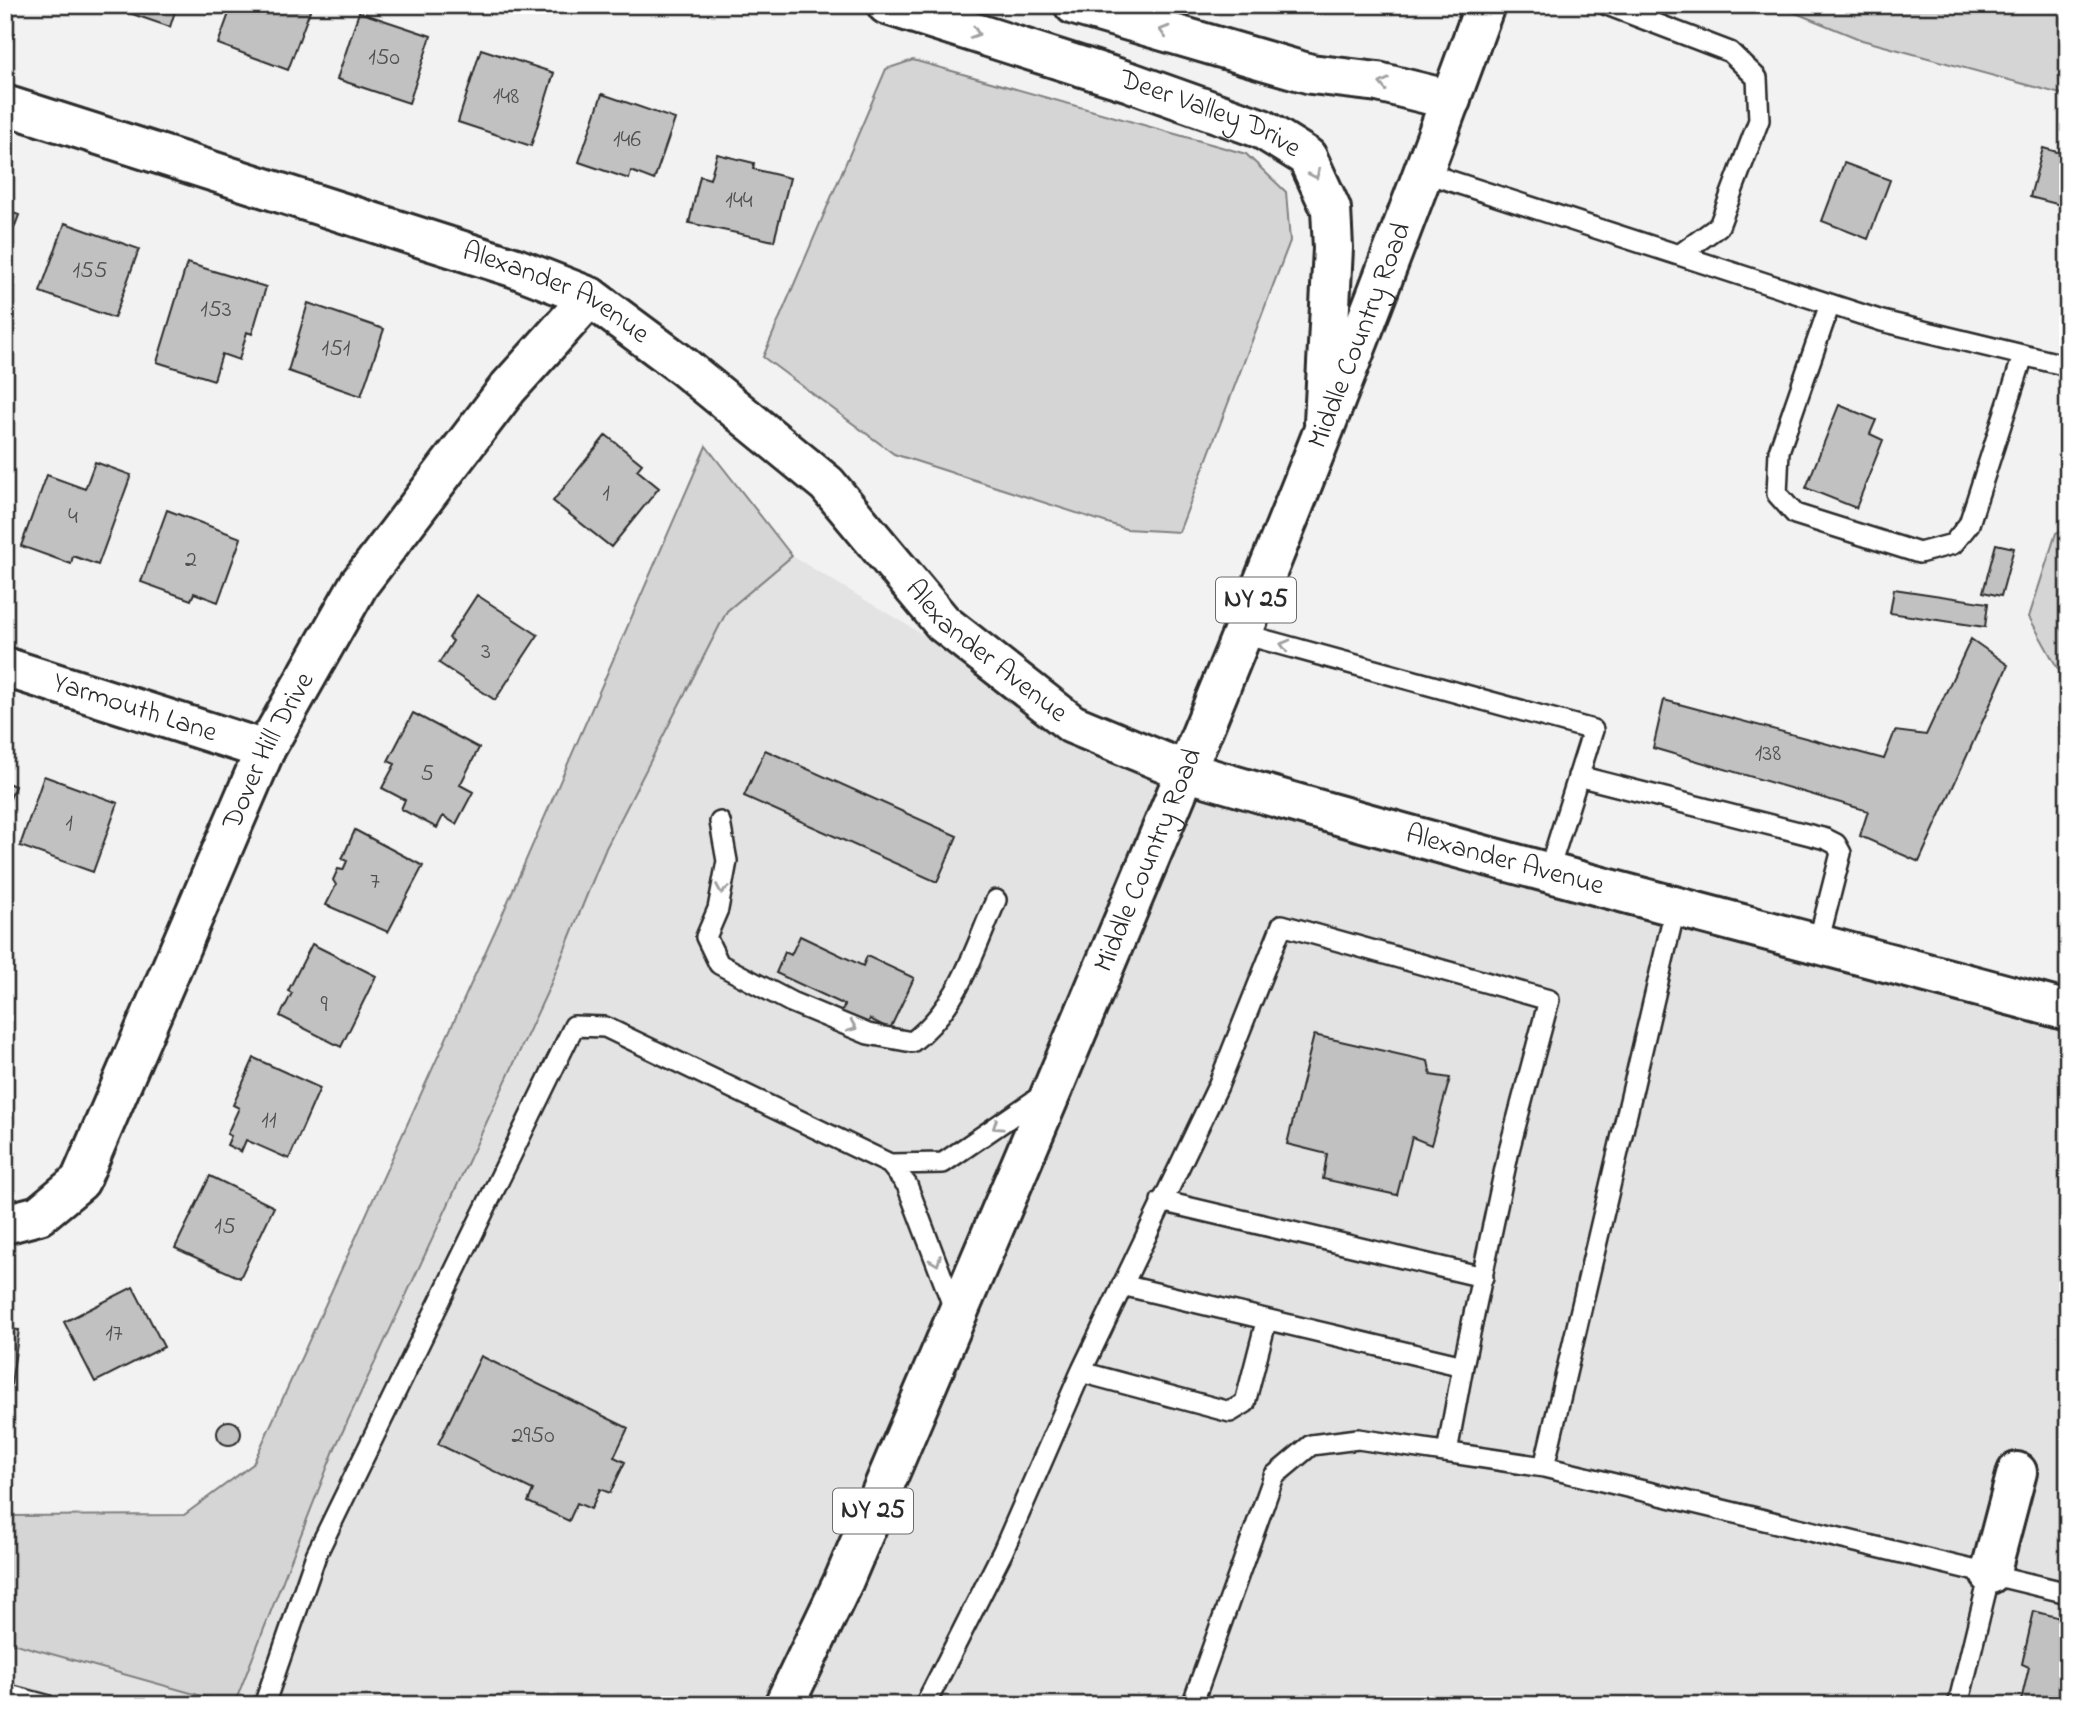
<svg xmlns="http://www.w3.org/2000/svg" width="2073" height="1710" font-family="'Indie Flower',sans-serif">
	<rect width="100%" height="100%" fill="#f2f2f2"/>
	<filter id="ink" filterUnits="userSpaceOnUse"><feTurbulence type="fractalNoise" baseFrequency=".0143" numOctaves="2"/><feDisplacementMap in="SourceGraphic" scale="14" xChannelSelector="R" yChannelSelector="G"/><feConvolveMatrix kernelMatrix="1 2 1 2 8 2 1 2 1" color-interpolation-filters="sRGB"/></filter>
	<g filter="url(#ink)">
		<path fill="#e3e3e3" d="M792,556L1072,724L2068,1011V1705H234L335,1448L549,988L606,848L727,611Z
			M5,1638L231,1705H5Z"/>
		<path fill="#d5d5d5" stroke="#808080" stroke-width="2" d="M1776,5H2068V96L1862,40Z
			M913,60L1246,154L1286,192L1290,241L1179,532L1126,529L894,454L763,357L886,69Z
			M706,446L792,556L727,611L606,848L549,988L335,1448L234,1705L5,1641V1516L184,1515L253,1464L499,922Z
			M2068,527V672L2058,669L2029,617L2056,533Z"/>
		<path fill="#c1c1c1" stroke="#2b2b2b" stroke-width="2" d="M106,5H177L170,27Z
			M232,5H312L288,70L218,44Z
			M359,12L431,36L409,103L337,79Z
			M481,49L554,73L531,146L458,122Z
			M602,94L675,119L654,180L631,171L629,179L579,162Z
			M2043,148L2068,155V207L2030,197Z
			M717,154L754,163L753,169L790,178L774,241L689,223L700,176L710,179Z
			M1844,163L1890,180L1868,239L1822,221Z
			M5,210L19,215L5,252Z
			M65,223L139,249L114,318L40,292Z
			M187,263L266,287L252,334L247,332L239,360L222,354L214,380L157,362Z
			M308,303L384,329L361,396L288,371Z
			M1839,405L1876,420L1870,434L1883,440L1856,508L1806,488Z
			M606,435L642,464L637,470L659,488L611,547L553,501Z
			M95,462L131,475L98,565L73,556L71,564L21,546L47,475L85,489Z
			M167,510L241,538L218,602L194,593L191,600L141,582Z
			M1996,544L2014,548L2001,596L1983,592Z
			M1894,589L1988,603L1985,627L1890,613Z
			M477,595L538,635L495,700L439,663L453,641L449,638Z
			M1971,639L2008,665L1919,862L1860,836L1868,811L1653,748L1664,700L1884,759L1895,731L1926,735Z
			M413,713L479,748L460,785L473,792L456,824L443,816L437,828L401,809L405,800L382,788L395,764L388,761Z
			M765,750L957,836L937,882L744,796Z
			M44,776L118,803L93,872L20,846Z
			M5,782L15,786L5,811Z
			M355,830L423,866L388,932L326,905L336,885L333,880L338,869L343,870L347,861L342,859Z
			M800,936L863,966L867,956L914,978L890,1029L870,1019L867,1024L841,1012L845,1005L776,973L785,952L791,955Z
			M312,944L376,976L341,1047L280,1016L292,993L288,991Z
			M1314,1035L1428,1061L1431,1075L1450,1078L1431,1145L1412,1137L1397,1195L1323,1179L1327,1154L1287,1144Z
			M254,1058L320,1088L289,1159L246,1140L241,1152L227,1145L231,1136L227,1134L239,1108L233,1105Z
			M210,1176L274,1207L240,1278L175,1248Z
			M133,1287L164,1347L95,1382L64,1322Z
			M5,1329L19,1330L9,1399L5,1398Z
			M481,1356L628,1428L614,1457L625,1462L610,1493L600,1489L591,1509L577,1503L569,1521L528,1502L533,1490L438,1444Z
			M217 1433a12 12 0 1 1 24 0a12 12 0 1 1-24 0Z
			M2034,1611L2068,1620V1705H2020L2029,1667L2022,1664Z"/>
		<g fill="none" stroke-linecap="round" stroke-linejoin="round">
			<g stroke="#2b2b2b" stroke-width="24">
				<path id="service" d="M1607,5L1730,52L1757,78L1759,120L1719,226L1679,255
					M1426,173L1882,321L2068,366
					M1830,304L1779,451L1777,494L1795,514L1919,553L1953,544L1969,524L2023,356
					M1243,634L1593,730L1548,873
					M1578,776L1826,839L1836,844L1841,853L1818,943
					M720,822L727,861L718,909L706,937L719,964L791,1002L868,1034L912,1042C959,1006 973,953 996,900
					M1161,1201L1483,1277
					M955,1311L907,1185L890,1164L943,1163L1044,1094
					M1081,1372L1230,1412L1245,1403L1266,1322
					M1447,1452L1463,1366
					M1544,1467L1676,905
					M5,1694L46,1705
					M264,1705L316,1555L574,1026L605,1027L890,1164
					M925,1705L1003,1551L1081,1372L1218,1086L1282,925L1549,1000L1509,1150L1463,1366L1122,1285
					M1192,1705L1274,1476L1311,1445L1358,1439L1544,1467L2068,1593
					M1958,1705L1990,1574"/>
			</g>
			<g stroke="#2b2b2b" stroke-width="44">
				<g id="minor">
					<path id="s1" d="M887,5L1130,82L1262,129L1307,157L1331,209L1333,248L1324,422"/>
					<path d="M1074,5L1311,74L1378,82L1451,100"/>
					<path id="s2" d="M5,105L516,268L590,297L683,366L827,484L943,623L1072,724L1188,772"/>
					<path id="s3" d="M5,667L265,750"/>
					<path id="s4" d="M5,1224L39,1215L80,1181L265,750L359,584L508,388L590,297"/>
					<path d="M1990,1574L2017,1472"/>
				</g>
			</g>
			<g stroke="#2b2b2b" stroke-width="44">
				<g id="tertiary">
					<path id="s5" d="M1188,772C1480,858 1775,931 2068,1011"/>
				</g>
			</g>
			<g stroke="#2b2b2b" stroke-width="44">
				<g id="primary">
					<path id="s6" d="M784,1705L844,1580C1066,1058 1292,538 1485,5"/>
				</g>
			</g>
			<use href="#service" stroke="#fff" stroke-width="19"/>
			<use href="#minor" stroke="#fff" stroke-width="38"/>
			<use href="#tertiary" stroke="#fff" stroke-width="38"/>
			<use href="#primary" stroke="#fff" stroke-width="38"/>
		</g>
		<defs><path id="oneway-chevron" d="M-2-3.5L2.5 0L-2 3.5" fill="none" stroke-width="1.6" stroke-linecap="round" stroke-linejoin="round" transform="scale(1.75)"/></defs>
		<g stroke="#a0a0a0">
			<use href="#oneway-chevron" transform="translate(1164 31) rotate(-164)"/>
			<use href="#oneway-chevron" transform="translate(975 33) rotate(18)"/>
			<use href="#oneway-chevron" transform="translate(1384 84) rotate(-168)"/>
			<use href="#oneway-chevron" transform="translate(1315 174) rotate(65)"/>
			<use href="#oneway-chevron" transform="translate(1285 645) rotate(-165)"/>
			<use href="#oneway-chevron" transform="translate(722 889) rotate(100)"/>
			<use href="#oneway-chevron" transform="translate(852 1027) rotate(23)"/>
			<use href="#oneway-chevron" transform="translate(997 1126) rotate(146)"/>
			<use href="#oneway-chevron" transform="translate(936 1261) rotate(69)"/>
		</g>
	</g>
	<g text-anchor="middle" dominant-baseline="central" stroke-width="7" stroke-linejoin="round" paint-order="stroke">
		<g font-size="24" fill="#505050">
			<text x="384" y="58">150</text>
			<text x="506" y="97">148</text>
			<text x="627" y="140">146</text>
			<text x="739" y="201">144</text>
			<text x="90" y="271">155</text>
			<text x="216" y="310">153</text>
			<text x="336" y="349">151</text>
			<text x="606" y="494">1</text>
			<text x="73" y="517">4</text>
			<text x="191" y="560">2</text>
			<text x="486" y="652">3</text>
			<text x="1768" y="754">138</text>
			<text x="427" y="774">5</text>
			<text x="69" y="824">1</text>
			<text x="375" y="882">7</text>
			<text x="324" y="1005">9</text>
			<text x="269" y="1121">11</text>
			<text x="225" y="1227">15</text>
			<text x="114" y="1334">17</text>
			<text x="533" y="1436">2950</text>
		</g>
		<g fill="#fff" stroke="#6b6b6b" stroke-width="2">
			<rect x="1216" y="577.5" width="80" height="45" rx="5"/>
			<rect x="833" y="1488.5" width="80" height="45" rx="5"/>
		</g>
		<g font-size="26" font-weight="bold" fill="#2b2b2b">
			<text x="1256" y="600">NY 25</text>
			<text x="873" y="1511">NY 25</text>
		</g>
		<g font-size="28" fill="#2b2b2b" stroke="#fff">
			<text stroke="none"><textPath href="#s1" startOffset="341">Deer Valley Drive</textPath></text>
			<text stroke="none"><textPath href="#s2" startOffset="583">Alexander Avenue</textPath></text>
			<text stroke="none"><textPath href="#s6" startOffset="1486">Middle Country Road</textPath></text>
			<text stroke="none"><textPath href="#s2" startOffset="1150">Alexander Avenue</textPath></text>
			<text stroke="none"><textPath href="#s3" startOffset="136">Yarmouth Lane</textPath></text>
			<text stroke="none"><textPath href="#s4" startOffset="558">Dover Hill Drive</textPath></text>
			<text stroke="none"><textPath href="#s6" startOffset="920">Middle Country Road</textPath></text>
			<text stroke="none"><textPath href="#s5" startOffset="329">Alexander Avenue</textPath></text>
		</g>
	</g>
	<rect width="2073" height="1710" fill="none" stroke="#fff" stroke-width="28"/>
	<rect x="14" y="14" width="2045" height="1682" fill="none" stroke="#2b2b2b" stroke-width="2.5" filter="url(#ink)"/>
</svg>
